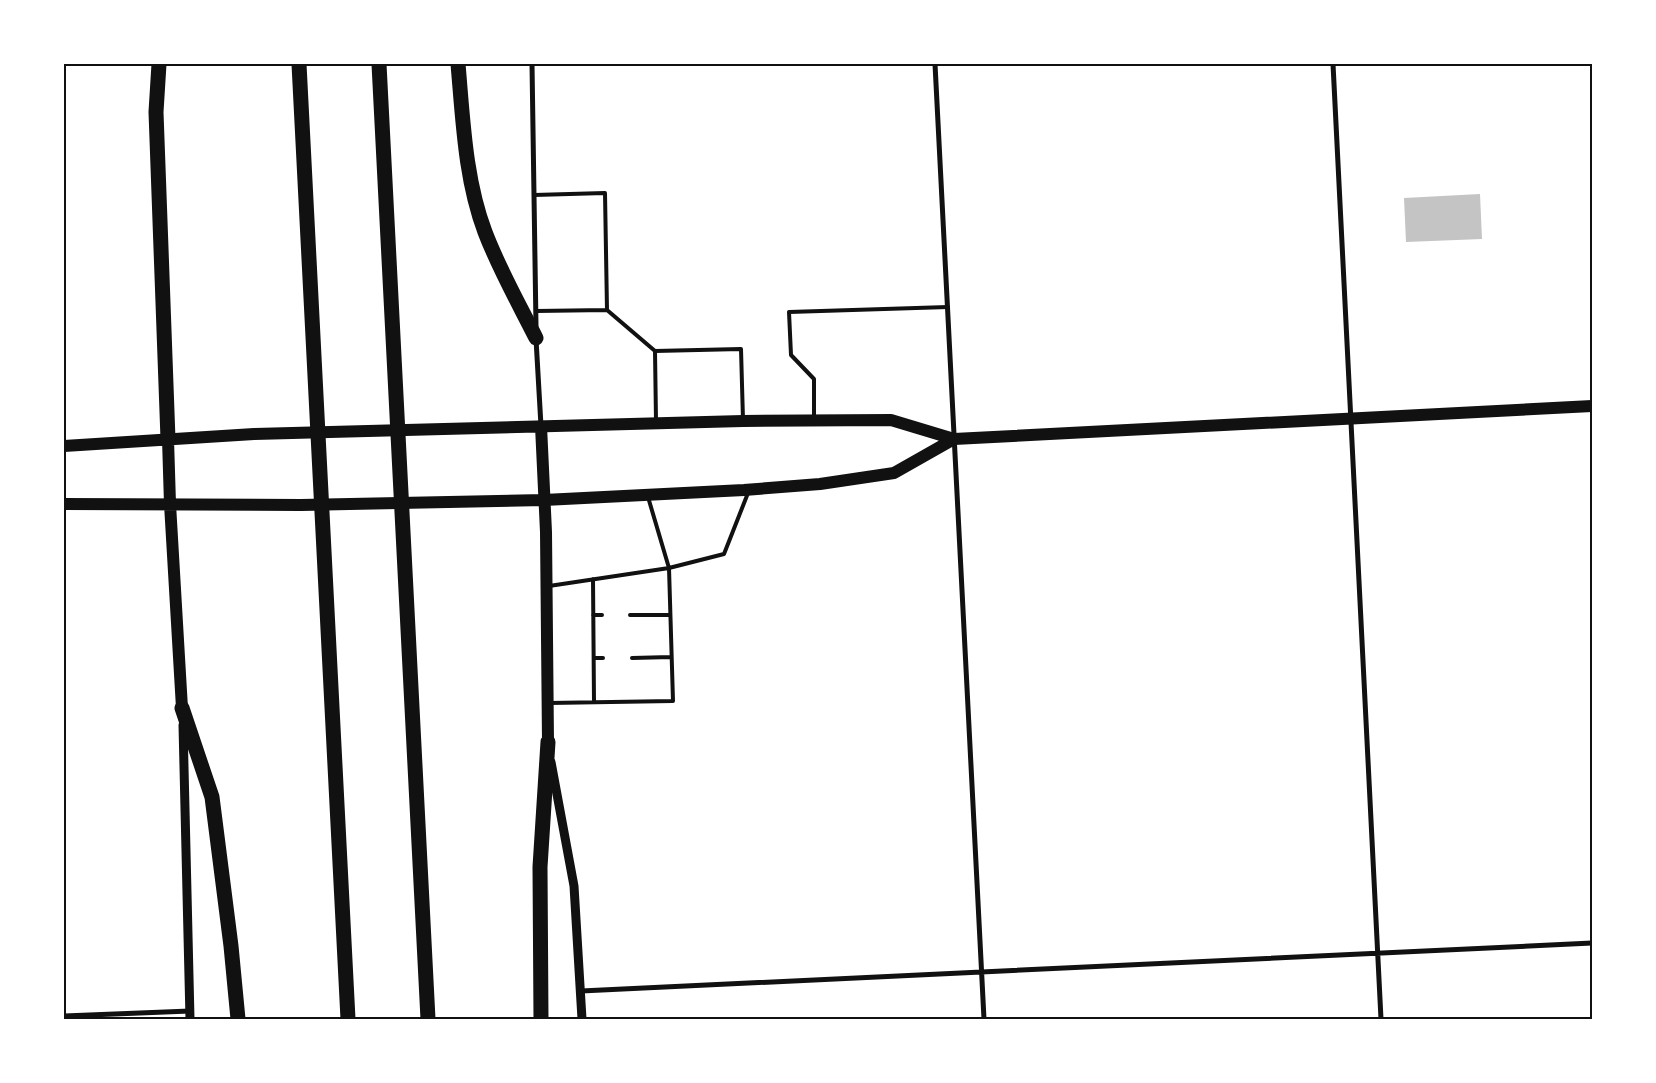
<svg xmlns="http://www.w3.org/2000/svg" width="1656" height="1083" font-family="Helvetica,sans-serif">
	<rect width="100%" height="100%" fill="#fff"/>
	<path fill="#c4c4c4" d="M1480,194L1482,239L1406,242L1404,198Z"/>
	<g fill="none" stroke-linecap="round" stroke-linejoin="round">
		<path stroke="#111" stroke-width="4" d="M534,195L605,193L607,310L655,351L741,349L743,420
			M536,311L607,310
			M655,351L656,421
			M814,419V379L791,355L789,312L948,307
			M593,579L594,702
			M549,586L669,568L648,497
			M593,615H602
			M630,615H670
			M594,658H603
			M632,658L671,657
			M549,703L673,701L669,568L724,554L748,493"/>
		<path stroke="#111" stroke-width="5" d="M532,64L536,326
			M935,64L984,1019
			M1333,64L1381,1019
			M536,339L541,426
			M581,991L1592,943
			M64,1016L190,1011"/>
		<path stroke="#111" stroke-width="9" d="M183,725L190,1019
			M551,762L574,886L582,1019"/>
		<path stroke="#111" stroke-width="12" d="M541,426L546,532L548,742
			M168,439L170,504L182,708
			M64,446L254,434L743,421L891,420L954,439L1592,406
			M64,504L301,505L544,500L744,490L820,484L894,473L954,439"/>
		<path stroke="#111" stroke-width="15" d="M159,64L156,112L168,439
			M299,64L348,1019
			M379,64L428,1019
			M458,64C463,120 465,179 485,232C499,269 519,304 536,338
			M182,708L212,797L231,946L238,1019
			M541,1019L540,867L548,742"/>
	</g>
	<rect width="1656" height="1083" fill="none" stroke="#ffffff" stroke-width="130"/>
	<rect x="65" y="65" width="1526" height="953" fill="none" stroke="#111" stroke-width="2"/>
</svg>
